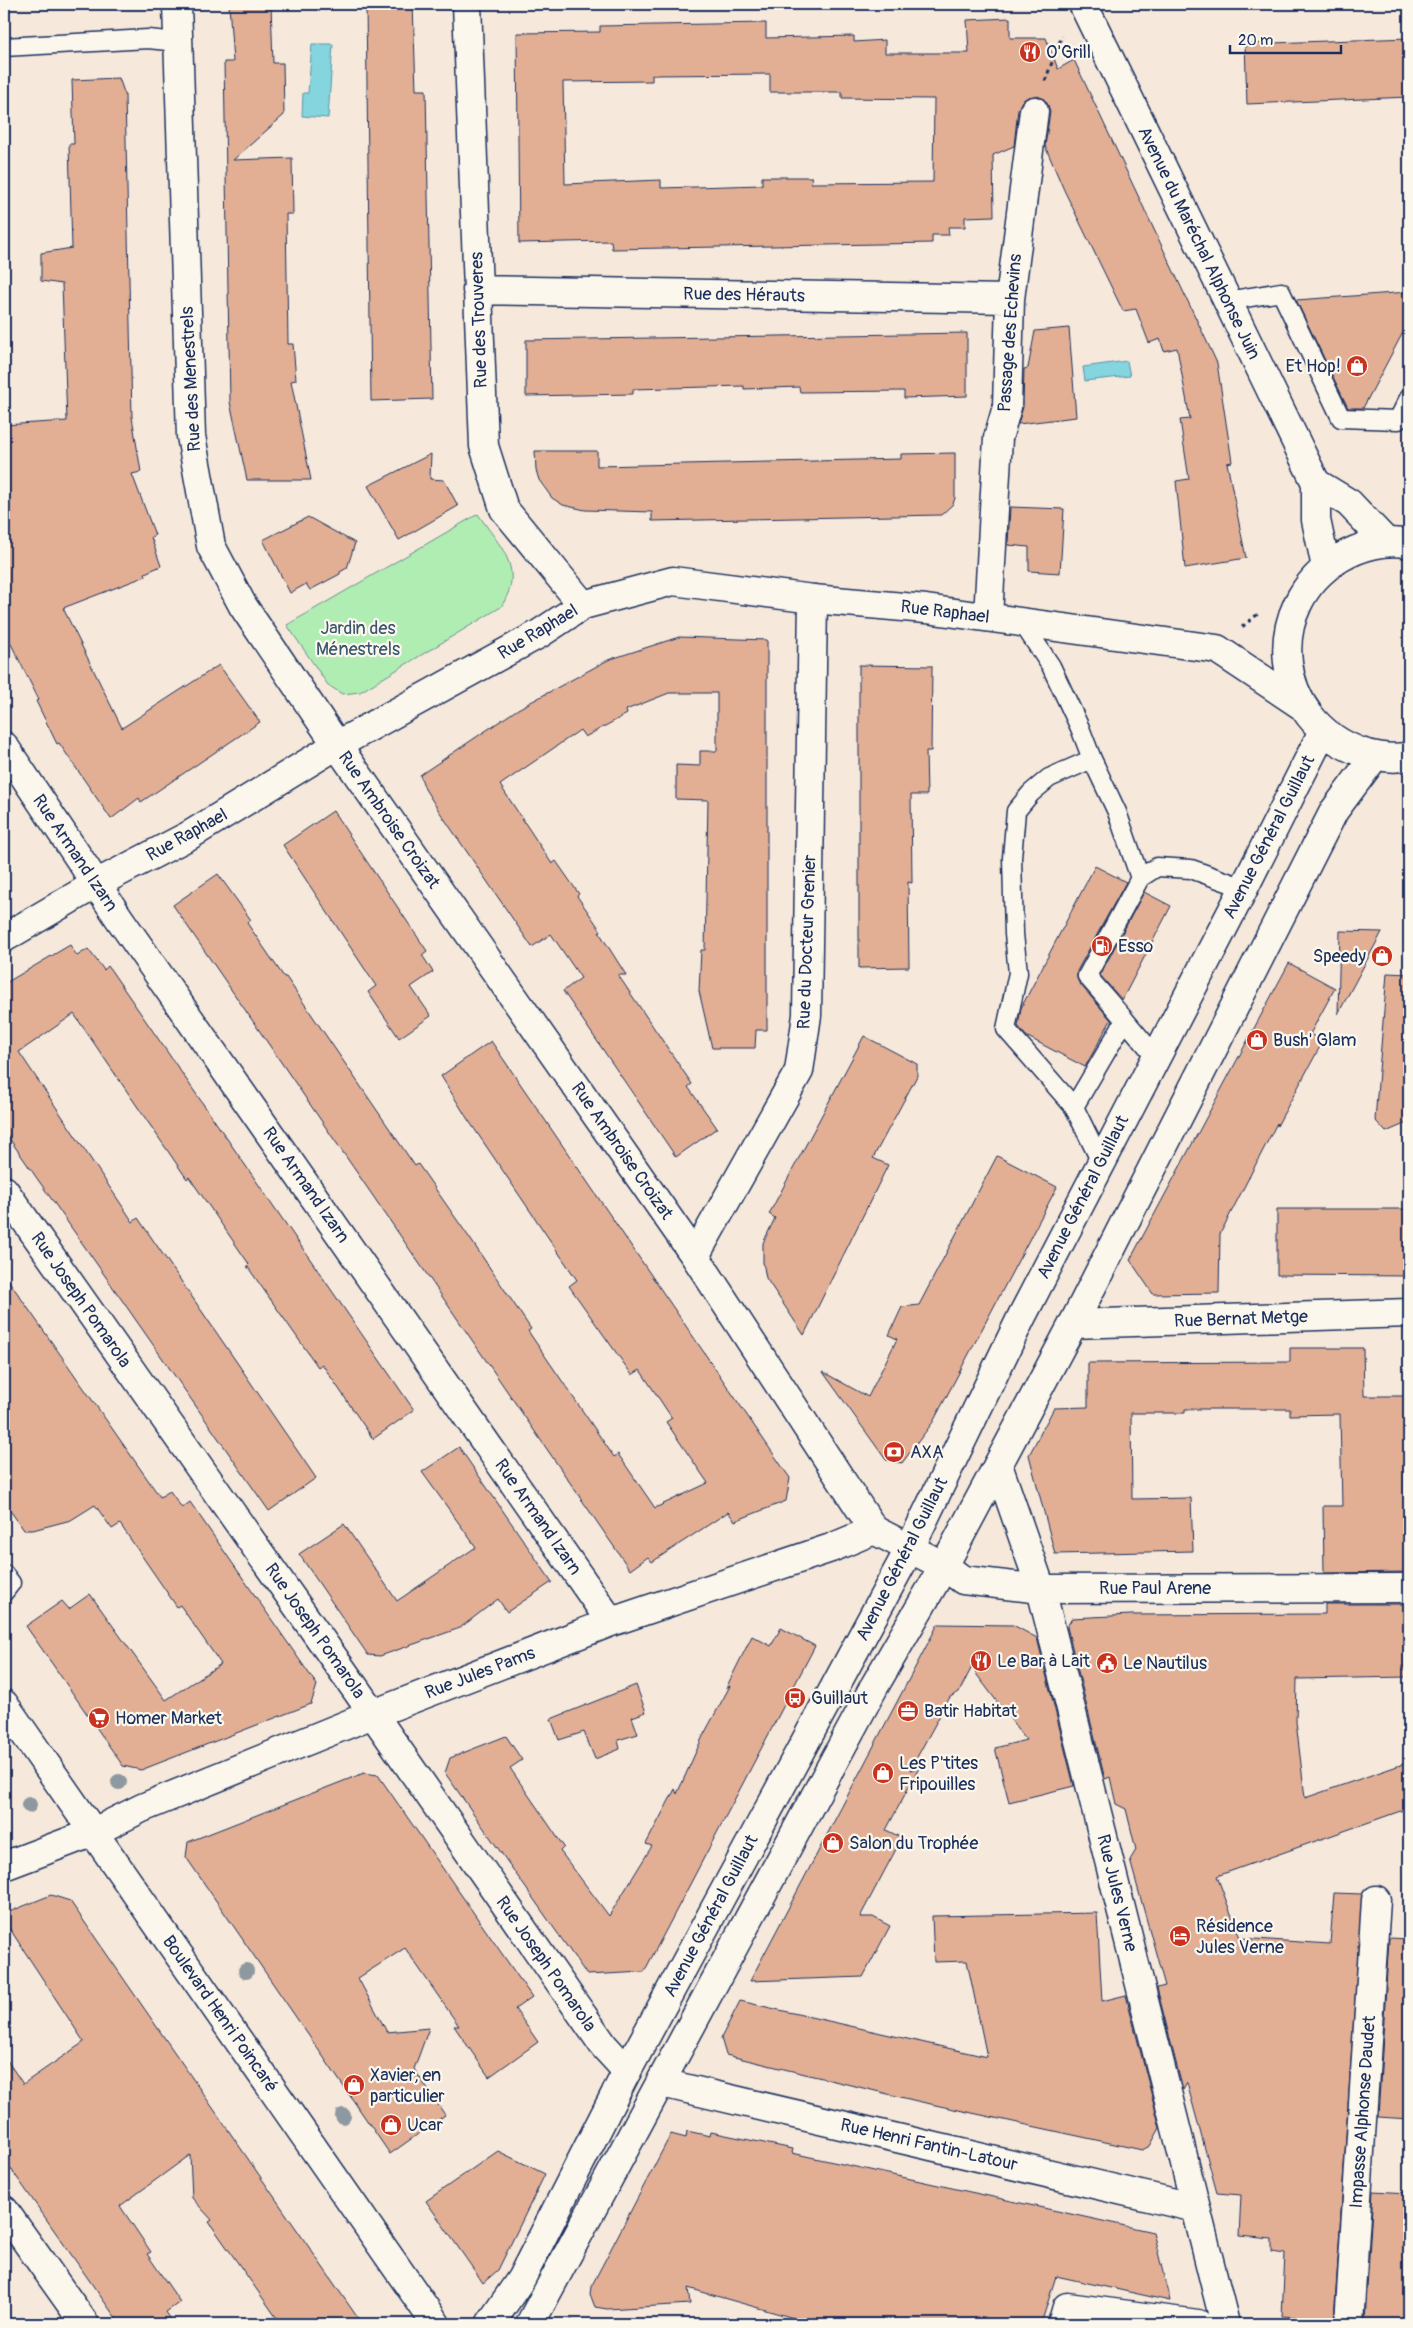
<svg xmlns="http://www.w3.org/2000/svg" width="1413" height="2328" font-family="Pangolin,sans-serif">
	<rect width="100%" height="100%" fill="#f6e9db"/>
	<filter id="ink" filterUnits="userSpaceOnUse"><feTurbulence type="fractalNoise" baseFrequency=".02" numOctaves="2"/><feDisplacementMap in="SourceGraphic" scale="10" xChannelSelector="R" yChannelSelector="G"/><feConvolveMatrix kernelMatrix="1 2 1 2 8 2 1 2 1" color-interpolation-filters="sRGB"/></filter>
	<g filter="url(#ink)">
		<path fill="#b0edb3" stroke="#668e88" d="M478,514C500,547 526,568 501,607L360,692L342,694L328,685L287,625Z"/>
		<path fill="#84d5dd" stroke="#5a93aa" d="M312,44H333L328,118L302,116L303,93H308Z
			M1127,361L1130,376L1085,381L1083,367Z"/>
		<path fill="#e2af95" stroke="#1b2f5e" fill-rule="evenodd" d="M229,4H271L273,63H283L284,115L233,160L292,158L293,214H286L288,344H293L296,380L291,381L311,480H247L230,402L224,62H233Z
			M366,4H413L416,90H426L432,399L371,401Z
			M1010,18V38H1046L1058,69L1074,60L1217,363L1232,462L1227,463L1246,558L1185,568L1176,481L1189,479L1180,420L1190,419L1177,348L1164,351L1160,339L1149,343L1136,309L1123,311L1064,190L1045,146L1050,112L1048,105L1043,98L1035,96L1028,97L1022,101L1018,109L1014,146L993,155L994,216L965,217V227H948L949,235H932V243L612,249L611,241L519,243L517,33L600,32V26L766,23V38L854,36V42L885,40V53H969L967,20ZM770,74V92H842V98L934,99L933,182L811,183L812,177H762V185L661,188V180L565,184L563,82L652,81V75Z
			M1409,38V97L1247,104L1245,44Z
			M119,78L125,95L132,417L141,472L132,474L155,535L151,537L161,566L145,573L146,576L63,608L122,728L219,665L260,722L141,802L139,798L111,819L59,743L57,744L36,701L39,700L4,630V425L67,421L62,284L41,281V253L72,248L69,144H74L72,80Z
			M1409,292V321L1363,408H1348L1296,300Z
			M1069,328L1076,417L1018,424L1023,407L1024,369L1028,368L1035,331Z
			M967,333V396L904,398V391L800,392L799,387L744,389V386L633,389V394L526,396V340Z
			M535,451H597V466L901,459V454L955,453V498L953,504L941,515L652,521V512L585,510L563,505L552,498L539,480L536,470Z
			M431,454L430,479L444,480L458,506L399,540L368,486Z
			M1010,507L1064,509L1060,573L1029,571V547L1008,545Z
			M308,517L355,543L347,568L340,572V574L310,590L306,584L290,593L263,540Z
			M679,637L767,640V1030H756L755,1048H712L699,991L701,950H705L708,800L676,799V765L700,766V751H717V693H669L626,710L627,714L585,737L580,730L500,785L552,864L556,861L579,894L577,896L601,931L599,932L626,975H618L692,1084L688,1087L717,1128L676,1157L563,991L581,978L551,934L532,947L439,811L425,789L420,775L518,709L608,660Z
			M859,665L932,666L931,751H926L927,795H911L912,883L908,882L909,967L859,968Z
			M333,811L427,951L422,955L433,972L411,987L431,1016L399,1038L368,992L376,986L283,845Z
			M1095,866L1126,882L1077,971V978L1079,983L1111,1020L1085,1067L1026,1036L1018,1026L1021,1008Z
			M218,874L251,920L247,923L284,977H286L415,1166L418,1164L471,1240L531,1329L528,1331L614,1457L618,1454L655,1508L708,1483L666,1422L672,1418L640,1370L632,1375L569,1286L577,1280L467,1118L441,1076L491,1041L783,1468L790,1478L786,1501L735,1521L728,1512L652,1562L648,1557L630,1570L173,905Z
			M1144,892L1171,906L1122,1000L1100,975Z
			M1340,931L1382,932L1338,1014Z
			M70,945L77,956L88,949L104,970L108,966L414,1410L373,1439L322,1364L318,1367L247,1266L249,1264L218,1219L189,1177L187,1179L74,1014L19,1052L133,1222L138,1218L316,1478L269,1511L4,1131V984Z
			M1289,963L1335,988L1310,1034L1323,1041L1277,1126V1123L1220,1234L1219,1293L1153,1294L1130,1260Z
			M1387,973L1409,974V1122L1386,1132L1375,1120Z
			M864,1036L917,1064V1076L873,1158L888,1165L804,1335L766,1278L763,1262V1243L775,1218L769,1214Z
			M997,1156L1057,1187L933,1422L902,1463L886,1460L823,1372L868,1397L897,1339L889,1335L902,1307L919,1305Z
			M1277,1209H1409V1276L1277,1275Z
			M4,1274L160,1497L170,1491L182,1508L190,1502L317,1685L311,1704L141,1770L123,1766L26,1626L62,1601L69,1609L90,1594L166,1700L221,1664L180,1605L177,1607L120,1524L112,1529L95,1505L71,1520L33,1530H24L4,1502Z
			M1290,1348H1363L1364,1396H1409V1572L1324,1573L1323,1506H1342L1340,1414L1290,1415V1409H1185V1413H1131L1132,1499L1191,1498L1193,1551L1055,1554L1029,1455L1054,1408L1088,1407V1363L1290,1362Z
			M459,1447L552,1582L507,1612L498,1599L460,1628L380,1656L368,1655L299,1554L344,1524L397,1601L476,1547L422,1472Z
			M1325,1604H1409V1677L1297,1679L1296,1722L1305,1798L1409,1762V1808L1217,1876L1240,1938L1330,1944L1334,1893L1362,1894L1334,2320L1282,2316L1285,2254L1272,2252V2239L1239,2236L1241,2195L1217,2193L1187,2083L1183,2090L1157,1988L1165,1986L1130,1860L1136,1850L1126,1809L1116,1804L1110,1777L1105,1779L1067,1627L1072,1618L1131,1615L1325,1614Z
			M938,1624L1013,1625L1037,1638L1074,1786L1009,1802L995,1748L1026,1740L977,1675L974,1663L959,1692L950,1697L910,1770L919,1768L886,1830L902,1838L860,1917H873L890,1926L863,1977L750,1981Z
			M781,1628L815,1646L644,1972L587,1975L445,1773L450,1758L506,1736L522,1760L510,1768L564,1847L560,1851L609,1916L652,1846L646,1844L675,1789L677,1794L703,1736L730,1686L726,1688L752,1636L771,1646Z
			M636,1685L646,1712L632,1717L638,1734L618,1740L620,1749L595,1759L584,1732L559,1740L551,1719Z
			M364,1773L378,1775L532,1997L515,2009L538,2042L489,2077L454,2026H459L405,1948L358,1978L387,2032L429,2028L414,2069L445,2115L390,2154L186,1857L188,1842Z
			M51,1895L70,1901L362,2324H281L209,2222L212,2220L192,2198L190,2155L120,2206L151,2252L147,2254L180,2302L166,2312L174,2324H120L4,2159V2056L23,2084L84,2042L4,1920V1914Z
			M1097,1913L1102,2001L1126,1995L1160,2128L1150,2146L1142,2150L917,2101L726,2055L721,2038L740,2001L987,2057L967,1961L934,1962L932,1916Z
			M1389,1938L1409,1939V2119L1378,2117Z
			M687,2131L710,2136L711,2132L793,2149L792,2153L1153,2232L1170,2301L1056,2276L1041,2324H815L688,2288L690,2304L607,2309L595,2307L590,2294L591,2287L671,2134L686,2138Z
			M498,2151L545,2174L498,2270L483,2283L426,2201Z
			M1373,2191L1409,2193V2324H1368L1365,2322Z"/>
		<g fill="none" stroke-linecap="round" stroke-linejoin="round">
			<g stroke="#1b2f5e" stroke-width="21">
				<path id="service" d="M4,47L148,39L178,42
					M1227,301L1281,292L1341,418L1398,420L1409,398
					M1021,621L1051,666L1080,728L1092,759L1117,812L1140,878
					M1125,1020L1156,1057
					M1074,1107L1006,1029L1018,973L1014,934L1012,858L1016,811L1031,793L1049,778L1092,759
					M1101,1162L1074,1107L1125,1020L1087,976L1140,878L1157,867L1191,869L1244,888
					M4,1574L11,1583L4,1592"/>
			</g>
			<g stroke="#1b2f5e" stroke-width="31">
				<path id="minor" d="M177,4L191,436L211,546L243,606L337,745L695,1256L874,1530L944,1566L963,1580L1041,1589L1409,1588
					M467,4L484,446L504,509L583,605
					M477,290L1010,299
					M988,617L998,438L1007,407L1010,299L1034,111
					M4,746L119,918L611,1622
					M4,1190L357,1691L604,2046L627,2071
					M695,1256L799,1071L807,1015L813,599
					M1073,1324L1409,1313
					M998,1465L1041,1589L1225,2324
					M4,1866L94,1832L142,1808L373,1714L611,1622L831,1548L874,1530
					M662,2083L1196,2208
					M4,2210L85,2324
					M1062,2324L1067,2307L1198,2324
					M1349,2324L1376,1900"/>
			</g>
			<g stroke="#1b2f5e" stroke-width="31">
				<path id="tertiary" d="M4,938L96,884L190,835L337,745L539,634L583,605L673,581L813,599L926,609L1217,649L1301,705"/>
			</g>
			<g stroke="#1b2f5e" stroke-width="31">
				<path id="secondary" d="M1083,4L1316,483V520L1326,567
					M1316,483L1349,503L1386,542
					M1409,544C1386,539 1360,546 1340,558C1261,606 1273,721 1361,752C1377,757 1393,760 1409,756
					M4,1704L436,2324
					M490,2324L521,2279L627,2071L910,1548L1022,1316L1244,888L1323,731
					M530,2324L875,1685L944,1566L1073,1324L1334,811L1375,756"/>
			</g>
			<path stroke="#1b2f5e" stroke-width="3" stroke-dasharray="4 4" stroke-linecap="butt" d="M1045,81L1062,36
				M1242,627L1258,614
				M570,2321L578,2324"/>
			<use href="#service" stroke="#fbf7ec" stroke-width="18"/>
			<use href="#minor" stroke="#fbf7ec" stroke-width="28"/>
			<use href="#tertiary" stroke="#fbf7ec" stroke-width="28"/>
			<use href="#secondary" stroke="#fbf7ec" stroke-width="28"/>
		</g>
		<g fill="#8e98a0">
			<circle cx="119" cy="1782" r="8"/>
			<circle cx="29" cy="1805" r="8"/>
			<circle cx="246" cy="1971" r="8"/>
			<circle cx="343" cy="2116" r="8"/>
		</g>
	</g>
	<defs>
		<g id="restaurant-disc" transform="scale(1.125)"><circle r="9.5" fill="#c8321e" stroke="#fbf7ec"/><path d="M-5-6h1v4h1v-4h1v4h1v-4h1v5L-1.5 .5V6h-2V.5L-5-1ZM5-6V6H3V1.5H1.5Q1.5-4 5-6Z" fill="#fff"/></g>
		<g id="shop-disc" transform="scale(1.125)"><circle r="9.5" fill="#c8321e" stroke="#fbf7ec"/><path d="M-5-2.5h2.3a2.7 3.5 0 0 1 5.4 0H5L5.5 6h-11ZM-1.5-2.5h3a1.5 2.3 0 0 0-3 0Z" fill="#fff"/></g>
		<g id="fuel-disc" transform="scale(1.125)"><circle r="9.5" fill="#c8321e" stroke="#fbf7ec"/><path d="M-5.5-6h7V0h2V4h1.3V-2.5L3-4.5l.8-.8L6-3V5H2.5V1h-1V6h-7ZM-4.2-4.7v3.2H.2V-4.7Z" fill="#fff"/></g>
		<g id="bank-disc" transform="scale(1.125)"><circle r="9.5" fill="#c8321e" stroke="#fbf7ec"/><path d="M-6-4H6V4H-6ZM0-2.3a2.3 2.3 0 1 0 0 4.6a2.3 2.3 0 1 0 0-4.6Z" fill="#fff"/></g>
		<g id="civic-disc" transform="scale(1.125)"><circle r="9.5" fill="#c8321e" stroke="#fbf7ec"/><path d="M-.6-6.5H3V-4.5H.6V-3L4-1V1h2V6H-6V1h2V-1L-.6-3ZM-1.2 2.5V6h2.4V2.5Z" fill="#fff"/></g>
		<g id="bus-disc" transform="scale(1.125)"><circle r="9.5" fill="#c8321e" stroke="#fbf7ec"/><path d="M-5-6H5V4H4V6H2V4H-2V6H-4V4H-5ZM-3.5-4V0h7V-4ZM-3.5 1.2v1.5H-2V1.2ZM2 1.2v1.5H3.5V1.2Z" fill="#fff"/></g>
		<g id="office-disc" transform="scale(1.125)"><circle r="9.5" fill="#c8321e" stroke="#fbf7ec"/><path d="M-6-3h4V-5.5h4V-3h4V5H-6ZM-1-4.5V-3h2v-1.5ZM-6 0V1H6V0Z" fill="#fff"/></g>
		<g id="supermarket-disc" transform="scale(1.125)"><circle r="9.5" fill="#c8321e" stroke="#fbf7ec"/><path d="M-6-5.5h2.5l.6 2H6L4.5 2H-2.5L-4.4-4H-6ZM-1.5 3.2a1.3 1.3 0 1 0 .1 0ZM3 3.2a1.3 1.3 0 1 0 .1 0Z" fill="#fff"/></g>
		<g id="hotel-disc" transform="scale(1.125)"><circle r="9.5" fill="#c8321e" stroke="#fbf7ec"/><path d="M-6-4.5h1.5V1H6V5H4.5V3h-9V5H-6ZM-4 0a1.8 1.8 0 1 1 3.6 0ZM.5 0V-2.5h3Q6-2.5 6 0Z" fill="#fff"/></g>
	</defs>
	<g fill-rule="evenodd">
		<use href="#restaurant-disc" x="1030" y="52"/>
		<use href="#shop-disc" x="1357" y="366"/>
		<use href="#fuel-disc" x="1102" y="946"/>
		<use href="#shop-disc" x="1382" y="956"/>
		<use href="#shop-disc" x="1257" y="1040"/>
		<use href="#bank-disc" x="894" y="1452"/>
		<use href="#restaurant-disc" x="981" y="1661"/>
		<use href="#civic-disc" x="1107" y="1663"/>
		<use href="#bus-disc" x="795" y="1698"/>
		<use href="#office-disc" x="908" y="1711"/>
		<use href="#supermarket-disc" x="99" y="1718"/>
		<use href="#shop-disc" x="883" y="1773"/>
		<use href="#shop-disc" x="833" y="1843"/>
		<use href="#hotel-disc" x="1180" y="1936"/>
		<use href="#shop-disc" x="354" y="2085"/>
		<use href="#shop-disc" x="391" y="2125"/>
	</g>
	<g text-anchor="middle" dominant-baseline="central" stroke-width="4.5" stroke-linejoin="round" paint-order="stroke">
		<g font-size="18" fill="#1b2f5e" stroke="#fbf7ec" text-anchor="start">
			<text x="1046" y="52">O'Grill</text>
			<text x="1341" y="366" text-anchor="end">Et Hop!</text>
			<text x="1118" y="946">Esso</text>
			<text x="1366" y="956" text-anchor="end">Speedy</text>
			<text x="1273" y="1040">Bush' Glam</text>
			<text x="910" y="1452">AXA</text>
			<text x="997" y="1661">Le Bar à Lait</text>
			<text x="1123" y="1663">Le Nautilus</text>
			<text x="811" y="1698">Guillaut</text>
			<text x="924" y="1711">Batir Habitat</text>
			<text x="115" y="1718">Homer Market</text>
			<text x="899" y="1763">Les P'tites<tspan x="899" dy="21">Fripouilles</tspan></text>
			<text x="849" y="1843">Salon du Trophée</text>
			<text x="1196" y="1926">Résidence<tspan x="1196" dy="21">Jules Verne</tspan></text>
			<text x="370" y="2075">Xavier, en<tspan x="370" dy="21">particulier</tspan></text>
			<text x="407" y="2125">Ucar</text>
		</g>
		<g font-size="18" fill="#1b2f5e" stroke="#fbf7ec">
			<text transform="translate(1199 243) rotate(64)">Avenue du Maréchal Alphonse Juin</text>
			<text transform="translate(744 295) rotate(1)">Rue des Hérauts</text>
			<text transform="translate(479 320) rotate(-92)">Rue des Trouveres</text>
			<text transform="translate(1010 333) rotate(-86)">Passage des Echevins</text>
			<text transform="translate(191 379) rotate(-93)">Rue des Menestrels</text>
			<text transform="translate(945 612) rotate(7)">Rue Raphael</text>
			<text transform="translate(538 632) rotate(-31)">Rue Raphael</text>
			<text transform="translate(389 820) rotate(55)">Rue Ambroise Croizat</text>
			<text transform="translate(187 835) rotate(-29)">Rue Raphael</text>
			<text transform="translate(1269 837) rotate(-63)">Avenue Général Guillaut</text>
			<text transform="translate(75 853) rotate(56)">Rue Armand Izarn</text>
			<text transform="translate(807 942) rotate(-88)">Rue du Docteur Grenier</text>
			<text transform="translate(622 1151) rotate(55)">Rue Ambroise Croizat</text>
			<text transform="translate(306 1185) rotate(55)">Rue Armand Izarn</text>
			<text transform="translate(1083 1197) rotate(-63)">Avenue Général Guillaut</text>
			<text transform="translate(81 1300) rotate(55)">Rue Joseph Pomarola</text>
			<text transform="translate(1241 1319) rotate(-2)">Rue Bernat Metge</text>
			<text transform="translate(538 1517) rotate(55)">Rue Armand Izarn</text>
			<text transform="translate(902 1559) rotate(-63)">Avenue Général Guillaut</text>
			<text x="1155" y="1588">Rue Paul Arene</text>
			<text transform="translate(315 1631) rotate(55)">Rue Joseph Pomarola</text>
			<text transform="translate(480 1673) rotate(-21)">Rue Jules Pams</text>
			<text transform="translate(1117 1893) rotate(76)">Rue Jules Verne</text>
			<text transform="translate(711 1916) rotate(-62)">Avenue Général Guillaut</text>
			<text transform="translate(546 1964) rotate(55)">Rue Joseph Pomarola</text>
			<text transform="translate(220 2014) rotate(55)">Boulevard Henri Poincaré</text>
			<text transform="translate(1363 2112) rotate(-86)">Impasse Alphonse Daudet</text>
			<text transform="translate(929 2145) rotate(13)">Rue Henri Fantin-Latour</text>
		</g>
		<g font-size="18" fill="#39556f" stroke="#fbf7ec">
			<text x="358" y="628">Jardin des<tspan x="358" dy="21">Ménestrels</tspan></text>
		</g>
	</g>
	<rect width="1413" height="2328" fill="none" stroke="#fbf7ec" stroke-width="20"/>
	<rect x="10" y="10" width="1393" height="2308" fill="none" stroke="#1b2f5e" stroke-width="2" filter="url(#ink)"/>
	<path d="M1230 45v8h111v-8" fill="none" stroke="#1b2f5e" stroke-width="2.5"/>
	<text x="1238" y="45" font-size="15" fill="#1b2f5e" stroke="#fbf7ec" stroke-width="4" paint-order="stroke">20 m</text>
</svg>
